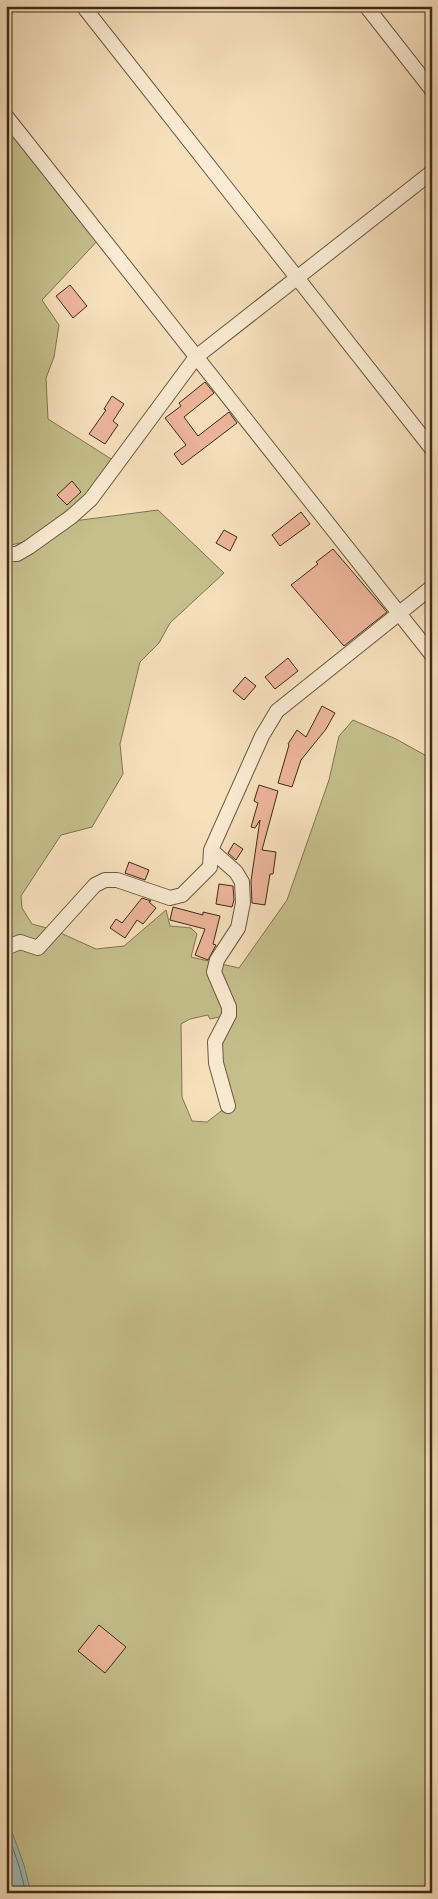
<svg xmlns="http://www.w3.org/2000/svg" width="438" height="1899" font-family="'Sorts Mill Goudy',serif">
	<rect width="100%" height="100%" fill="#f7e1bd"/>
	<filter id="stains"><feTurbulence type="fractalNoise" baseFrequency=".004" numOctaves="4"/><feColorMatrix values="0 0 0 0 .2 0 0 0 0 .09 0 0 0 0 .02 0 0 0 .5 -.17"/></filter>
	<radialGradient id="worn" r=".72"><stop offset=".6" stop-color="#630" stop-opacity="0"/><stop offset="1" stop-color="#630" stop-opacity=".3"/></radialGradient>
	<path fill="#c5c08c" stroke="#827552" fill-rule="evenodd" d="M6,118L102,236L42,300L59,325L54,357L46,378L48,419L116,462L85,497L25,542L6,546Z
		M158,510L224,573L170,623L159,643L140,662L120,744L123,774L92,827L61,835L21,896L22,908L32,924L54,930L96,949L124,946L166,910L170,926L191,928L197,934L191,957L239,968L287,900L329,780L339,736L353,720L396,739L432,759V1841L428,1838L432,1842V1893H6V562L20,559L66,522ZM208,1015L210,1019L229,1015L215,1055L225,1108L207,1122L192,1121L182,1097L181,1024L190,1019Z"/>
	<path fill="#9ebcb6" stroke="#788276" d="M6,1830L12,1832L24,1865L31,1893H6Z"/>
	<g fill="none" stroke-linecap="round" stroke-linejoin="round">
		<path stroke="#6e7366" stroke-width="1" d="M6,1835L9,1837L19,1866L26,1893"/>
	</g>
	<path fill="#eeb69c" stroke="#3f2a17" d="M70,285L87,306L73,318L56,296Z
		M205,382L214,393L184,417L198,436L229,412L237,423L182,465L174,454L186,445L165,418L181,406L179,403Z
		M112,396L124,404L113,421L118,425L105,444L89,434L106,410L104,409Z
		M72,481L81,492L67,505L57,495Z
		M301,512L310,524L280,546L272,535Z
		M224,530L237,537L230,551L216,543Z
		M333,549L387,612L344,646L291,585L318,564L316,562Z
		M288,658L298,671L275,689L265,677Z
		M245,677L256,686L244,700L233,691Z
		M322,706L335,713L326,729L301,760L292,787L278,783L289,745L288,744L297,730L306,737Z
		M259,785L278,791L262,850L276,852L273,874H270L265,905L252,903L251,881L260,820L255,828L251,827L258,803L254,801Z
		M234,843L243,849L236,860L228,853Z
		M129,862L149,870L145,880L125,873Z
		M219,884L233,886L234,900L232,907L216,904Z
		M142,898L151,901L149,902L156,908L143,924L137,920L125,938L110,928L116,919L122,923Z
		M173,907L203,915V912L220,916L213,944L216,945L208,960L195,955L205,929L170,920Z
		M99,1625L126,1647L105,1673L78,1651Z"/>
	<g fill="none" stroke-linecap="round" stroke-linejoin="round">
		<g stroke="#6d5840" stroke-width="16">
			<path id="street" d="M83,6L432,449
				M366,6L432,90
				M6,116L432,655
				M6,554H17L29,547L71,517L91,499L196,357L432,172
				M211,850L236,872L242,882L243,903L238,928L217,960L214,972L229,1007V1015L215,1042L216,1063L228,1106
				M6,948L20,942L38,948L95,885L105,880H117L170,898L182,895L210,867L211,850L262,736L277,711L432,587"/>
		</g>
		<path stroke="#3f2a17" stroke-width="2.5" stroke-dasharray="1 2.5" stroke-linecap="butt" d="M432,1476H430L432,1494"/>
		<use href="#street" stroke="#faecd4" stroke-width="14"/>
	</g>
	<rect width="438" height="1899" fill="none" stroke="#f7e1bd" stroke-width="25"/>
	<rect x="8" y="8" width="423" height="1884" fill="none" stroke="#3f2a17" stroke-width="2.5"/>
	<rect x="12" y="12" width="413" height="1874" fill="none" stroke="#3f2a17"/>
	<rect width="100%" height="100%" filter="url(#stains)"/>
	<rect width="100%" height="100%" fill="url(#worn)"/>
</svg>
